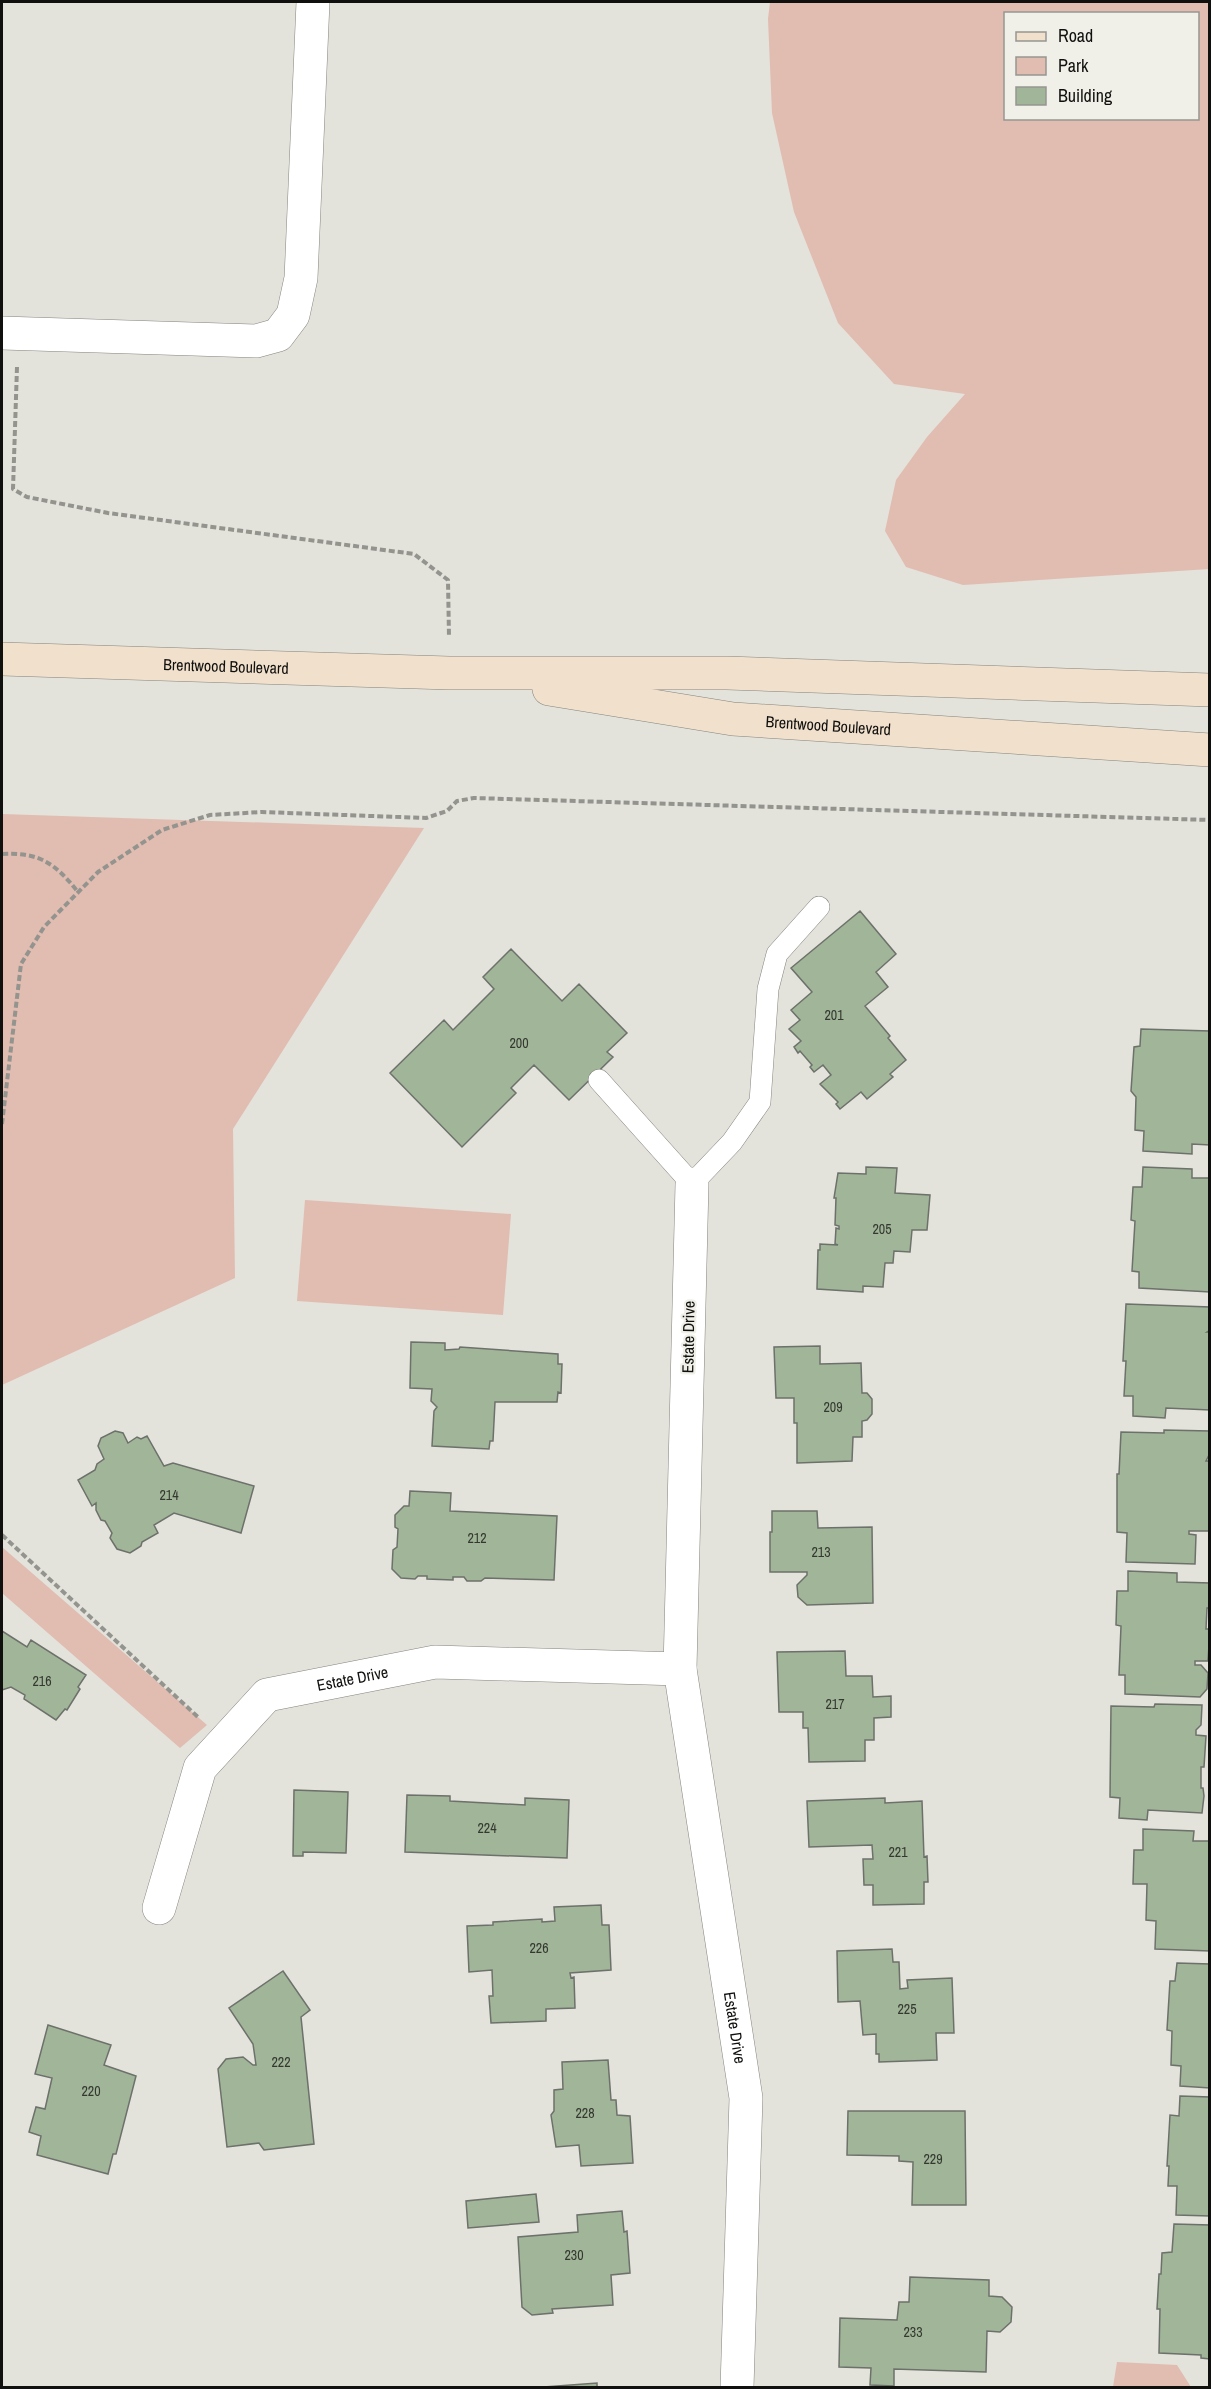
<svg xmlns="http://www.w3.org/2000/svg" width="1211" height="2389" font-family="'Archivo Narrow',sans-serif">
	<rect width="100%" height="100%" fill="#e3e2db"/>
	<path fill="#e1bcb1" fill-rule="evenodd" d="M770,2H1209V569L963,585L906,567L885,531L896,480L927,437L965,394L894,384L838,323L794,212L772,113L768,19ZM1006,14H1198V118H1006Z
		M2,814L424,828L233,1129L235,1278L2,1385Z
		M305,1200L511,1214L503,1315L297,1301Z
		M2,1547L207,1725L180,1748L2,1593Z
		M1117,2362L1177,2365L1191,2387H1113Z"/>
	<path fill="#a1b598" stroke="#6d716b" stroke-width="1.5" d="M860,911L896,954L876,972L888,987L865,1006L890,1036L888,1038L906,1060L890,1074L893,1077L867,1099L861,1092L840,1109L836,1104L838,1102L820,1084L831,1075L823,1065L814,1072L810,1067L812,1065L800,1051L798,1053L794,1047L801,1041L789,1029L800,1020L791,1010L812,992L791,968Z
		M511,949L562,1001L579,984L627,1033L607,1052L613,1057L569,1100L534,1065L511,1088L516,1093L462,1147L390,1073L444,1020L453,1030L494,989L483,977Z
		M1141,1029L1210,1031V1145L1192,1144V1154L1143,1151L1144,1131L1135,1130L1136,1097L1131,1091L1134,1047L1140,1046Z
		M866,1167L897,1168L895,1193L930,1195L927,1230H912L910,1252L894,1251L893,1263H885L883,1287L863,1286V1292L817,1289L818,1250H820V1244L838,1245L835,1244L836,1228L839,1229V1226L835,1225L836,1198H834L838,1173L866,1174Z
		M1143,1167L1192,1169V1178H1210V1292L1139,1288V1272L1132,1271L1135,1221L1131,1220L1133,1187H1142Z
		M1126,1304L1210,1307V1330L1207,1332H1210V1410L1166,1408L1165,1418L1133,1416V1396H1124L1126,1361H1123Z
		M411,1342L445,1343V1350L459,1349L460,1347L558,1354V1364H562L561,1393L558,1392L557,1402H495L493,1441H490L489,1449L432,1446L434,1411L437,1407L431,1401L432,1389L410,1388Z
		M820,1346V1364L861,1363L862,1393H867L872,1399V1414L867,1420L862,1421V1437H853L852,1461L797,1463V1423H794V1398H776L774,1347Z
		M1164,1430L1210,1431V1453L1206,1461H1210V1531H1189V1534L1196,1535L1195,1564L1126,1562L1127,1533L1117,1532V1474H1119L1121,1432L1164,1433Z
		M115,1431L123,1433L128,1443L137,1437L141,1439L147,1436L164,1466L173,1463L254,1486L241,1533L174,1513L154,1525L158,1533L142,1542L141,1546L130,1553L117,1549L110,1538L112,1533L105,1521L101,1520L96,1510V1503L92,1506L78,1480L95,1470L97,1464L104,1459L98,1446L101,1438Z
		M410,1491L451,1493L450,1511L557,1516L554,1580L485,1578L481,1581H467L464,1577H453V1580L427,1579V1576H418L415,1579L401,1578L392,1569L393,1550L397,1547L398,1529L395,1527V1515L404,1506H409Z
		M772,1511H817L818,1528L872,1527L873,1603L807,1605L798,1597L797,1585L807,1575V1572H770V1532H772Z
		M1128,1571L1177,1573V1582L1210,1583L1209,1608H1207L1206,1629H1210L1208,1661H1195V1665H1201L1208,1673L1207,1689L1200,1697L1125,1694V1675H1119L1121,1626L1116,1625L1117,1591H1128Z
		M2,1631L27,1647L31,1640L86,1675L78,1687L80,1689L67,1710L65,1709L56,1720L24,1699L25,1695L11,1687L2,1690Z
		M845,1651L846,1676H872L873,1697L891,1696V1717L874,1718V1740H865V1761L809,1762L808,1728H803V1712H779L777,1652Z
		M1155,1704L1202,1705L1201,1725L1196,1730V1735L1206,1736L1204,1767H1201V1788H1203L1204,1796L1202,1813L1148,1810L1147,1820L1119,1818L1120,1798L1110,1797L1111,1706L1154,1707Z
		M294,1790L348,1792L346,1853L303,1852V1856H293Z
		M407,1795L450,1796V1801L525,1805V1798L569,1800L567,1858L405,1852Z
		M885,1798V1803L922,1801L924,1857L927,1856L928,1882H924V1904L873,1905V1885H864L863,1859H873L872,1845L809,1847L807,1801Z
		M1143,1829L1194,1831L1193,1841H1210V1951L1155,1949L1156,1921L1146,1920L1147,1884H1133L1134,1850H1143Z
		M601,1905L602,1925H609L611,1970L570,1973L571,1978L574,1977L575,2008L546,2009V2021L491,2023L489,1996H493L492,1970L469,1972L467,1926L493,1925V1922L542,1919V1922L555,1921L554,1907Z
		M892,1949L893,1962H899L900,1989L908,1988L907,1980L952,1978L954,2033H936L937,2060L879,2062V2054H876V2034L863,2035L860,2001L838,2002L837,1951Z
		M1177,1963L1210,1964V2088L1180,2086L1181,2066L1171,2065L1172,2031L1167,2030L1170,1981H1175Z
		M283,1971L310,2010L301,2017L314,2144L264,2150L259,2143L227,2147L218,2069L226,2059L243,2057L253,2065H256L253,2044L229,2008Z
		M48,2025L111,2045L104,2065L136,2076L116,2154H113L108,2174L37,2155L41,2136L29,2132L36,2107L45,2109L52,2078L35,2074Z
		M608,2060L611,2100H616L617,2115L630,2116L633,2163L581,2166L579,2145L556,2147L551,2115L554,2111V2090L563,2089L562,2062Z
		M1180,2096L1210,2097V2216L1176,2215L1177,2186H1168L1169,2166H1167L1170,2115L1179,2116Z
		M848,2111H965L966,2205H912L913,2162L899,2161V2156L847,2155Z
		M536,2194L539,2222L468,2228L466,2201Z
		M622,2211L624,2232L627,2231L630,2273L611,2275L613,2305L552,2309L553,2313L532,2315L522,2307L518,2237L578,2232L577,2215Z
		M1174,2224L1210,2225V2359L1201,2358V2355L1159,2353L1160,2309H1157L1159,2274H1161L1162,2253L1172,2252Z
		M910,2277L989,2280V2296L1002,2297L1012,2307L1011,2322L1000,2332L987,2331L986,2372L894,2369V2386L870,2385L871,2368L839,2367L840,2318L897,2320L899,2302H909Z
		M597,2383V2386L600,2388H530Z"/>
	<g fill="none" stroke-linecap="round" stroke-linejoin="round">
		<g stroke="#85847e" stroke-width="22">
			<path id="lane" d="M599,1080L692,1184L732,1142L760,1102L768,989L777,954L819,907"/>
		</g>
		<g stroke="#85847e" stroke-width="34">
			<g id="street">
				<path d="M2,333L256,341L278,335L293,315L301,278L313,2"/>
				<path id="s1" d="M692,1184L680,1669L746,2098L737,2388"/>
				<path id="s2" d="M159,1908L200,1768L267,1695L435,1662L680,1669"/>
			</g>
		</g>
		<g stroke="#85847e" stroke-width="34">
			<g id="secondary">
				<path id="s3" d="M2,659L449,673H727L1210,690"/>
				<path id="s4" d="M549,689L733,719L1210,750"/>
			</g>
		</g>
		<path stroke="#94948f" stroke-width="4" stroke-dasharray="6 3" stroke-linecap="butt" d="M17,367L13,489L27,497L108,513L414,554L448,580L449,637
			M2,854C39,852 55,863 78,892
			M2,1124L21,964L44,927L98,872L162,830L210,815L262,812L426,818L447,811L457,801L474,798L1210,820
			M2,1535L199,1718"/>
		<use href="#lane" stroke="#fff" stroke-width="21"/>
		<use href="#street" stroke="#fff" stroke-width="33"/>
		<use href="#secondary" stroke="#f1e0cc" stroke-width="33"/>
	</g>
	<g text-anchor="middle" dominant-baseline="central" stroke-width="4.5" stroke-linejoin="round" paint-order="stroke">
		<g font-size="14" fill="#343930">
			<text x="834" y="1015">201</text>
			<text x="519" y="1043">200</text>
			<text x="882" y="1229">205</text>
			<text x="833" y="1407">209</text>
			<text x="169" y="1495">214</text>
			<text x="477" y="1538">212</text>
			<text x="821" y="1552">213</text>
			<text x="42" y="1681">216</text>
			<text x="835" y="1704">217</text>
			<text x="487" y="1828">224</text>
			<text x="898" y="1852">221</text>
			<text x="539" y="1948">226</text>
			<text x="907" y="2009">225</text>
			<text x="281" y="2062">222</text>
			<text x="91" y="2091">220</text>
			<text x="585" y="2113">228</text>
			<text x="933" y="2159">229</text>
			<text x="574" y="2255">230</text>
			<text x="913" y="2332">233</text>
		</g>
		<g font-size="16" fill="#10100e" stroke="#f0f0e8">
			<text stroke="none"><textPath href="#s3" startOffset="224">Brentwood Boulevard</textPath></text>
			<text stroke="none"><textPath href="#s4" startOffset="282">Brentwood Boulevard</textPath></text>
			<text transform="translate(688 1337) rotate(-89)">Estate Drive</text>
			<text stroke="none"><textPath href="#s2" startOffset="332">Estate Drive</textPath></text>
			<text stroke="none"><textPath href="#s1" startOffset="848">Estate Drive</textPath></text>
		</g>
	</g>
	<rect width="1211" height="2389" fill="none" stroke="#10100e" stroke-width="6"/>
	<rect x="1004" y="12" width="195" height="108" fill="#f0f0e8" stroke="#969691" stroke-width="1.5"/>
	<rect x="1016" y="32" width="30" height="9" fill="#f1e0cc" stroke="#969691" stroke-width="1.5"/>
	<text x="1058" y="42" font-size="18" fill="#10100e">Road</text>
	<rect x="1016" y="57" width="30" height="18" fill="#e1bcb1" stroke="#969691" stroke-width="1.5"/>
	<text x="1058" y="72" font-size="18" fill="#10100e">Park</text>
	<rect x="1016" y="87" width="30" height="18" fill="#a1b598" stroke="#969691" stroke-width="1.5"/>
	<text x="1058" y="102" font-size="18" fill="#10100e">Building</text>
</svg>
